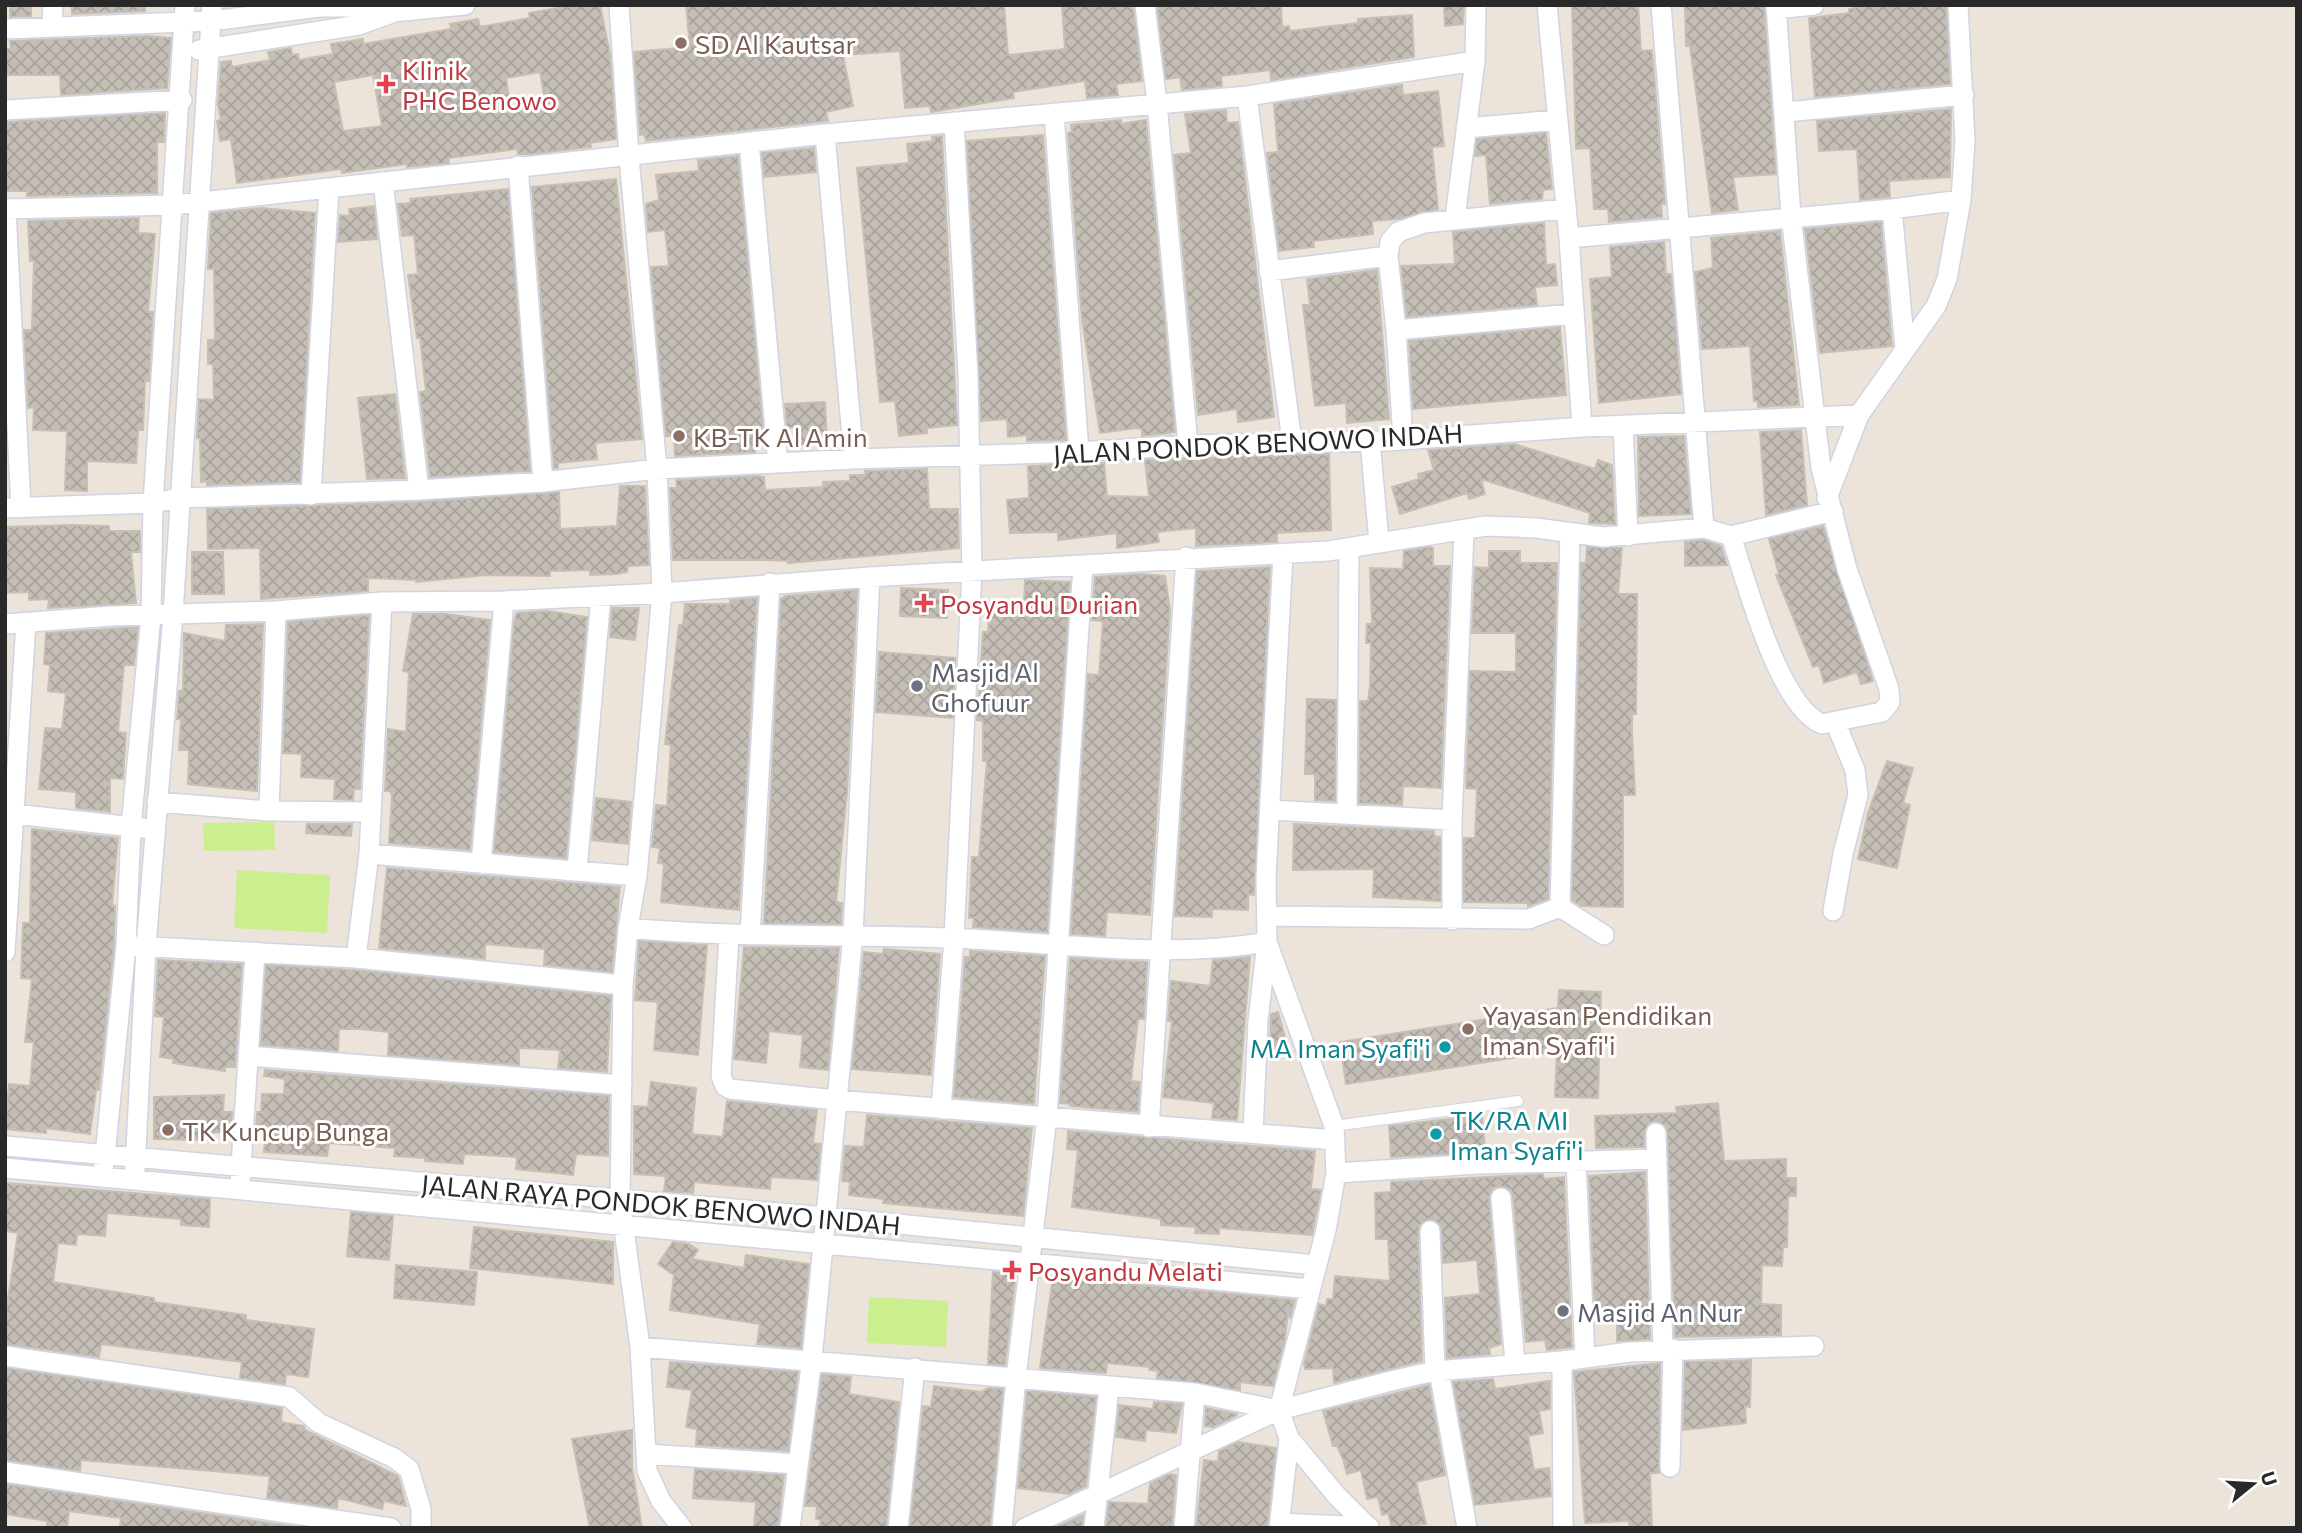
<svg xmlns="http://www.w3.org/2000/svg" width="2302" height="1533" font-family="Commissioner,sans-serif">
	<defs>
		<pattern id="building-cross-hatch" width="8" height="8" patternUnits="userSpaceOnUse" patternTransform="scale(1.75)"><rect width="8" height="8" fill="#c4beb6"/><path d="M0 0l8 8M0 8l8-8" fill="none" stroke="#a8a39c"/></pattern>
	</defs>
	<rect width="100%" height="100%" fill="#ece3da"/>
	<path fill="#cbef8e" d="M274,822L275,850L204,851L203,823Z
		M237,870L330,875L327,933L234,928Z
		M869,1297L948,1301L946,1347L867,1343Z"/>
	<path fill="url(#building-cross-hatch)" stroke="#c8bfb4" stroke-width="2" fill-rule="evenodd" d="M10,5H31V16L10,17Z
		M72,5H145V11L72,14Z
		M574,5H600L610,54L616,139L590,143L591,147L531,154H518L517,149L448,158L449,163L407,167V164L342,173L341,169L237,183L231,139L220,141L217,121L221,120L218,104L221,62L231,61L232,67L270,60L268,52L291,48L292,55L298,54L299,60L333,54L331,44L363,39V44L451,29L450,24L478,19L480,27L530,18L529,13ZM540,72L546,107L511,112L506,78ZM373,75L382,126L343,131L334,82Z
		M686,5H1004L1008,55L1065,49L1062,5H1133L1142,81L1116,84L1118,95L1087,98L1085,81L1013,92L1014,98L931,112L930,106L905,108L900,51L843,55L853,106L826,112L828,121L646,141L644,134L640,135L634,52L690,47Z
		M1157,5H1281L1282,27L1289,26L1290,31L1358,23V19L1412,15L1414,57L1271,80L1270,70L1221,76L1222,86L1182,90L1180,77L1166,79Z
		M1444,5H1464L1463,24L1445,26Z
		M1572,5H1638L1641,51L1652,50L1665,204H1661L1662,217L1609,222L1608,209H1594L1590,148L1576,149Z
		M1685,5H1764L1776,174L1733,177L1738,210L1712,213L1690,46H1686Z
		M1867,5H1946L1950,84L1815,97L1809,18L1849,13V9Z
		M147,36L171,38L167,88L61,95L60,75H5V49H11L10,41Z
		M1402,85L1403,95L1438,91L1444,146L1432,147L1438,209L1398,219L1372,221L1373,234L1313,241L1314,247L1279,251L1267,153L1278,152L1274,104Z
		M1951,109L1950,177L1889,181L1890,197L1860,200L1857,149L1819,151L1817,121Z
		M1226,110L1227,123L1238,122L1274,417L1238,422L1237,409L1198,415L1174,155L1191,153L1185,114Z
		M165,113L164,142H157V193L27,196V191H5V122Z
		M1121,120V124L1146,120L1175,432L1162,434L1142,436V429L1137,428L1100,433L1082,320L1068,133L1072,132L1071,125Z
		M1546,133L1552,189L1543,190L1542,199L1490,204L1486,155L1475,156L1477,139Z
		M1043,135L1066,440L1027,441V435L1008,437L1007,419L981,421L967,141Z
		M942,136L957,425L927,428V433L899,436L895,401L880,402L857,168L909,163L907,144L933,141L932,137Z
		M814,148L816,172L764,177L762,153Z
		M738,156L763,430L754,431L755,452L675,456L674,436H666L651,267L669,266L665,230L648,232L646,204L659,200L656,175L699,171L698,160Z
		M616,179L642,439L595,443L597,459L558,463V468H554L532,187Z
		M508,189L530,471L430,477L420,392L426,391L420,337L417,338L408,275L418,274L414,235L402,236L398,204L411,203L410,199Z
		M374,206L377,239L338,242L340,215L350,216L349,209Z
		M261,208L315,213L300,482L207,485V481L201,482L200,438H197L199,399L214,400L213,364H208V340H215L214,269H208L211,213Z
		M139,218L138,233L155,234L148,312H153L149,381H145L143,430H138L136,463L87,461V491L65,490L67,431L33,430L34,407L28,408L24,330H32L34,261H30L28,221Z
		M1881,222L1892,346L1820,353L1805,229Z
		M1544,223L1546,265L1555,264L1557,285L1535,287L1537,305L1407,317L1401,266L1455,264L1453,232Z
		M1780,231L1799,405L1758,407V401H1754L1750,346L1702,349L1695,272L1713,268L1711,238Z
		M1664,242L1666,274H1671L1681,394L1599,403L1590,279L1612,277L1610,247Z
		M1377,270L1389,419L1347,423L1346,403L1315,406L1303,305H1310L1307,279Z
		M1560,327L1566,395L1413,409L1409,341Z
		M395,394L405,478L367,479L358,398Z
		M825,402L827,442L799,445V427L787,428L785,404Z
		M1801,430L1807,505L1766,515L1760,432Z
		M1684,436L1691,514L1639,516L1638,437Z
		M1514,444L1595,469L1598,460L1612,465L1615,524L1589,523L1590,513L1481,479L1485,494L1469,499L1467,493L1400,514L1392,487L1419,479L1418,474L1434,470L1428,450Z
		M1329,454L1331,530L1277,533V542L1196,546V528L1157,532L1159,542L1117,548V533L1058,540V532L1010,533L1007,500L1029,498L1028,466L1104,463L1107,496L1149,497L1145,460Z
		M927,469L929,509H958L959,548L788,563L789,561L765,560H673L670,488H677L676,480L758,476L764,477L765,490L823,487V482L850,481V475H866L865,471Z
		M620,486H645L649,565L628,566L627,572L617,574L590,575V570L550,571V576L486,575L416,582V580L368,578V591L261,599L260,548L208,549L207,509L419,502L559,492L560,529L617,526Z
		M70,525L109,526V531H140V552H131L136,603L48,608L49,599L29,600V592L5,593V527Z
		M1823,526L1873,681L1861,684L1857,672L1824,683L1819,665L1813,667L1776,575L1779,574L1769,539Z
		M1703,540L1721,546L1727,565L1685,566V542Z
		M1429,547L1433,548V566H1450L1441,788L1403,786L1402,805L1359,803L1360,701H1368L1370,686L1371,643H1366L1367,624H1372L1370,568L1403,569L1404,551Z
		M1587,547L1622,548L1618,594H1637L1636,714H1632V733L1635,795H1623V907L1581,906L1572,900L1581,563H1586Z
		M1489,551H1520V563H1557L1548,899L1528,906V903L1464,902V838H1475L1477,789L1466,788L1470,671L1516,672V633H1472L1475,567L1489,568Z
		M192,552H223L224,594H192Z
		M1270,567L1254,895L1248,894V910L1212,909V917L1175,916L1197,571Z
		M1140,574L1165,576L1170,610L1150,915L1107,912L1105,936L1071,934L1088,674L1099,675L1103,621L1092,620L1095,577Z
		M1025,580L1070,582L1047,932L973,927L974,918H969L972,857H979L987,761H983V721L977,720L983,632H988L990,602L1024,605Z
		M901,588L948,590L947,618L900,616Z
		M857,590L847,793L836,902L842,903L841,924L764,923L781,599L785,596Z
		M757,598L739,910L661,902L664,864L658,863L660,848L652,847L656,805L667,806L671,745L665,744L679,625H683L685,604H730V600Z
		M612,608H639L635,640L610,637Z
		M548,611L587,617L566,858L494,852L514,622L517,613Z
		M413,614H446L490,620L470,850L389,843L392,796L390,791H385L388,729L406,732L409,672L403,671Z
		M369,615L360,789H354L353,800L334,799L335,779L301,777L302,754L283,753L288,622Z
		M263,624L257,791L188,784L189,750H179L181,719H177L179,691H183L184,633L225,641L226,625Z
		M138,627L134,665H124L118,732L126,733L123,779L110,778V812L76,808V792L39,789L45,728L62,729L66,693L48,691L50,665L44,664L46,633Z
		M879,652L955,658L953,718L876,712Z
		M1307,699L1336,700L1335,801L1315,800V774H1305Z
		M1887,761L1913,768L1903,803L1910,805L1897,868L1858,859L1868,813Z
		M596,798L631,802L628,844L592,840Z
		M307,824H352L351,836L306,833Z
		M1294,824L1434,831V836L1440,837V901L1373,897L1374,869L1293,870Z
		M32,829L118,838L112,905L115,906L114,945L99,1090H96L90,1134L46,1128V1133L5,1129L9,1084L30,1086L34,1042H25L32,979L21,978L23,923H30Z
		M387,868L620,887L612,972L544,965L545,949L485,944V959L379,948Z
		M639,941L707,945L698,1055L654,1050L658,1002L635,1000Z
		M744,947L839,948L828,1070L800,1067L803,1035L769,1031L766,1063L734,1059Z
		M884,949L940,954L931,1075L852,1069L864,952L883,954Z
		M970,951L1045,956L1034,1104L954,1097L965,957H970Z
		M1250,957L1237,1120L1212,1118L1214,1103L1163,1097L1172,1021H1168L1171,981L1210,986L1213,960Z
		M1070,958L1147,962L1144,1019H1138L1131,1081L1140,1082L1138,1112L1070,1106L1071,1104L1060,1103Z
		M158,960L242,964L235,1067H225V1071L173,1063L174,1059L160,1057L164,1017L155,1016Z
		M266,965L355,970L611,996L607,1072L558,1068L560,1050L519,1048V1065L388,1055L389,1032L360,1029H339L338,1051L261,1045Z
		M1559,990L1601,992L1598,1098L1555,1097L1557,1051L1346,1084L1340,1042L1558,1008Z
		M1278,1012L1289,1052L1270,1058L1271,1014Z
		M265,1070L609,1096L608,1156L576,1154L573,1175L516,1169L517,1157L464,1154L463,1164L425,1161V1158L394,1156L395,1148L329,1143L327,1156L264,1152L266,1131H256L257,1112H261L262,1094H284L285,1079L264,1076Z
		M651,1082L696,1088L692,1134L723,1137L727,1101L817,1110L813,1143L821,1144L817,1180L771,1177L770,1189L694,1182L693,1193L664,1191L666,1176L634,1174V1106L648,1107Z
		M224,1095L223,1112H232L231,1132L199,1133L198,1140L154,1139V1097Z
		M1718,1103L1724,1161L1786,1159V1178H1796V1196H1788L1787,1247H1783L1782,1266L1762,1265L1761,1304L1781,1305V1335L1675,1337L1667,1127L1656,1121L1649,1123L1644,1133V1147L1596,1148L1595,1116L1677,1113L1676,1107Z
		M867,1115L1032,1128L1023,1216L883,1203L884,1199L849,1195L850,1182L842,1181L845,1146L864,1147Z
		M1482,1115L1485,1152L1391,1157L1389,1126Z
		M1068,1131L1315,1151L1311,1189L1321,1190L1312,1235L1219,1228V1234L1195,1233L1196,1227L1161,1225V1219L1072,1207L1078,1150L1067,1149Z
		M1645,1172L1650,1339L1617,1341V1315L1595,1316L1589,1176Z
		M1543,1174L1544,1179L1564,1177L1572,1347L1547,1350L1545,1340L1526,1342L1513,1197L1511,1190L1501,1186L1493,1188L1489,1198L1501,1344L1489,1348L1490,1354L1447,1358L1445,1298L1480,1294L1477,1260L1443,1263L1441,1225L1429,1219L1420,1225L1418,1231L1422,1361L1334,1383L1333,1368L1305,1369L1304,1364L1319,1304L1326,1306L1327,1299H1333L1335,1276L1390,1281L1388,1239H1376L1375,1193L1391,1192V1182Z
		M5,1183L210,1199L209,1227L181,1225V1219L107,1213L105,1236L77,1234L76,1245L58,1243L53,1282L154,1298V1302L246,1315V1320L314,1329L308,1377L286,1374L285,1384L240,1378L242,1362L101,1344L99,1357L5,1344V1318L18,1233L5,1231Z
		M351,1212L393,1216L389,1260L347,1256Z
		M474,1227L613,1242V1284L470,1268Z
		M673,1242L689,1244L698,1250L692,1259L744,1268L746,1255L809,1264L801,1348L757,1344L760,1324L670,1310L674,1275L658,1264Z
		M396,1265L477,1272L474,1305L394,1298Z
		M993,1272L1016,1274L1005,1365L988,1364Z
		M1053,1277L1295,1300L1290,1319L1288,1311L1285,1339L1273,1386L1240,1382V1390L1157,1378L1158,1371L1149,1370L1150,1367L1107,1363L1106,1373L1040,1368Z
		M1751,1360L1750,1407L1745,1406L1746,1423L1683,1430L1685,1362Z
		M670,1362L798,1372L788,1451L696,1445L697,1429L686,1427L692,1390L667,1387Z
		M1660,1363L1659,1473H1650L1652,1528H1630L1629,1521L1585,1523L1574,1372Z
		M5,1368L282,1408L281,1422L304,1426L305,1430L398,1476L406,1506L384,1501L382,1509L338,1498L337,1508L267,1498L270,1476L81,1460L80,1471L5,1460Z
		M822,1374L851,1377L849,1394L899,1402L886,1528H819L821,1520L816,1519L817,1506H805Z
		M1493,1379L1495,1389L1550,1381V1409L1539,1411L1543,1433L1528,1436L1534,1470L1549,1468L1551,1496L1475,1505L1453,1382Z
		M1429,1385L1445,1475L1416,1482L1426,1524L1392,1528L1388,1513L1382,1515L1378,1497L1367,1499L1361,1470L1347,1474L1343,1459L1337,1446H1333L1323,1411Z
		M934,1386L981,1392L988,1388L1003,1389L990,1528H910L923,1406L931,1407Z
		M1027,1391L1096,1397L1086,1486L1069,1494L1018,1488Z
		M1154,1402L1182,1404L1176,1433L1146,1430L1145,1441L1116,1437L1119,1405L1153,1409Z
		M1206,1408L1237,1414L1236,1416L1213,1427L1205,1426Z
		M632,1430V1467L642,1528H590L572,1439Z
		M1238,1442L1276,1448L1267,1528H1196L1204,1460L1218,1462L1219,1451Z
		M695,1469L784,1475L778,1528H754L756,1502L693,1498Z
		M1170,1474L1176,1475L1172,1528H1106L1109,1502L1148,1504L1150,1483Z
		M5,1484L304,1528H120L121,1518L69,1511L67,1528H57L47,1526V1521L5,1514Z
		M1083,1515L1082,1528H1055Z"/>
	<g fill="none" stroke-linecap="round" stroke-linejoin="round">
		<g stroke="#cfd4e3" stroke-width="12">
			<path id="lane" d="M1334,1126L1518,1101"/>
		</g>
		<g stroke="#cfd4e3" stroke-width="22">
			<path id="street" d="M619,5L629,157L657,469L662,593L637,876L628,928L623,985L620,1200L640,1347L647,1471L661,1501L682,1528
				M1145,5L1157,103L1188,445
				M1547,5L1569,238L1582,427
				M1661,5L1704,528
				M1776,9L1814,5
				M52,25L53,5
				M5,29L212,21L319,7H351L393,12L465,5
				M199,50L359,25L392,13
				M1247,96L1292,442
				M5,110L182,100
				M1786,112L1964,95
				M1054,113L1079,452
				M1466,128L1557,120
				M825,134L854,459
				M749,143L778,463
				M518,166L543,482
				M383,182L419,490
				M5,209L173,205L825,134L1247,96L1475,61
				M6,209L21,507
				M1892,209L1905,349
				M1455,218L1475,61L1476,5
				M1569,238L1892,209L1961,200
				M1269,271L1388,256
				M1396,330L1572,314
				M1623,427L1628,536
				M1403,440L1396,330L1388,256L1390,242L1398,232L1424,223L1564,209
				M1370,441L1379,542
				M311,495L329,188
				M1827,498L1859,415L1936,306L1947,279L1961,200L1965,141L1958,5
				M5,508L153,503L179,498L419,490L543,482L657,469L854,459L1079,452L1188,445L1387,441L1582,427L1859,415
				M1731,536C1746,580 1778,706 1822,724L1882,712L1890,702L1889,689L1847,569L1821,468L1791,216L1776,5
				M5,624L111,616L276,611L382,602L504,601L662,593L870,577L1328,551L1486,526L1536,528L1603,537L1704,528L1731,536L1833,511
				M157,802L269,811L369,812
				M1270,810L1452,820
				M269,811L276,611
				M5,813L143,828
				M1347,814L1349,549
				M369,854L637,876
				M481,864L504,601
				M577,870L601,596
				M1560,907L1570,533
				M1560,907L1604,935
				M1833,911L1843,854L1858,795L1855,770L1836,724
				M1268,916L1529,919L1560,907
				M1452,920V820L1464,531
				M628,928C735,938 843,934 950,938C1055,942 1163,960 1267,942L1334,1126L1336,1173L1326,1230L1279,1410
				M729,934L721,1076L725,1086L730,1089L836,1100L1335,1140
				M750,935L770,583
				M134,946L356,958L623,985
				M5,952L26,623
				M356,958L369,854L382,602
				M248,1056L622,1085
				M941,1109L954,938L972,571L968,375L954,122
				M1149,1127L1186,557
				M1253,1132L1258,1021L1267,942L1266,877L1283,554
				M1656,1133L1663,1349
				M5,1146L826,1217L1316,1265
				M1576,1162L1585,1357
				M104,1165L126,946L131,827L151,616L153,503L185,5
				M5,1168L1310,1289
				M135,1170L146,946L173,614L212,5
				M1336,1173L1478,1164L1657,1159
				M240,1181L255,952
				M1501,1198L1515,1363
				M1430,1231L1435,1371
				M640,1347L1195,1393L1279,1410
				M5,1356L289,1397L319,1423L394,1458L409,1469L421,1509V1528
				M1562,1361L1563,1528
				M1439,1371L1467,1528
				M1279,1410L1289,1438L1279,1528
				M1289,1438L1337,1496L1369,1528
				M647,1454L798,1464
				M1670,1467L1673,1349
				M5,1472L391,1528
				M1280,1523L1369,1527
				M790,1528L812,1359L853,935L870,577
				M898,1528L915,1368
				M1002,1528L1016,1378L1047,1117L1083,566
				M1025,1528L1279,1410L1395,1380L1435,1371L1562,1361L1630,1352L1814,1346
				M1094,1528L1109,1387
				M1184,1528L1195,1393"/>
		</g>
		<use href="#lane" stroke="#fff" stroke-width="10"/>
		<use href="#street" stroke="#fff" stroke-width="19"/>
	</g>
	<g fill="#8d6e63" stroke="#fff" stroke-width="2.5">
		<circle cx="681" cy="43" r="7"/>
		<circle cx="679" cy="436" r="7"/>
		<circle cx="1468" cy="1029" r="7"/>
		<circle cx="168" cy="1130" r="7"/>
	</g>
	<g fill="#e0444e" stroke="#fff" stroke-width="2.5">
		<path d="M382.5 73.5h7v7h7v7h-7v7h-7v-7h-7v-7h7z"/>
		<path d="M920.5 592.5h7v7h7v7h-7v7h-7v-7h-7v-7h7z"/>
		<path d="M1008.5 1259.5h7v7h7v7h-7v7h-7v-7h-7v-7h7z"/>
	</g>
	<g fill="#6b7280" stroke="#fff" stroke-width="2.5">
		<circle cx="917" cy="686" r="7"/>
		<circle cx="1563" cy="1311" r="7"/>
	</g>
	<g fill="#0f9aa8" stroke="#fff" stroke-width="2.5">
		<circle cx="1445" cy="1047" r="7"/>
		<circle cx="1436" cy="1134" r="7"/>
	</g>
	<g text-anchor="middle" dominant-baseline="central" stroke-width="6" stroke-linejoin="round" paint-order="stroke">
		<g font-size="26" fill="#785e54" stroke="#fff" text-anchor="start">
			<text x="695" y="43">SD Al Kautsar</text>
			<text x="693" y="436">KB-TK Al Amin</text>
			<text x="1482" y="1014">Yayasan Pendidikan<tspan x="1482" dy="30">Iman Syafi'i</tspan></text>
			<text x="182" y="1130">TK Kuncup Bunga</text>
		</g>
		<g font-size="26" fill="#be3a42" stroke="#fff" text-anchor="start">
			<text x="402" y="69">Klinik<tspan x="402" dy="30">PHC Benowo</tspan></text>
			<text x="940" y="603">Posyandu Durian</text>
			<text x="1028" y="1270">Posyandu Melati</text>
		</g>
		<g font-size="26" fill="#292929" stroke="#fff">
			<text transform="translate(1258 443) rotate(-3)">JALAN PONDOK BENOWO INDAH</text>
			<text transform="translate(661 1204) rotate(5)">JALAN RAYA PONDOK BENOWO INDAH</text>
		</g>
		<g font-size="26" fill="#5b616d" stroke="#fff" text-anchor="start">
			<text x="931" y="671">Masjid Al<tspan x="931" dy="30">Ghofuur</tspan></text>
			<text x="1577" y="1311">Masjid An Nur</text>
		</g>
		<g font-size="26" fill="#0d838f" stroke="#fff" text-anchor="end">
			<text x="1431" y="1047">MA Iman Syafi'i</text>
			<text x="1450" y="1119" text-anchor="start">TK/RA MI<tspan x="1450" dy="30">Iman Syafi'i</tspan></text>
		</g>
	</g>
	<rect width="2302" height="1533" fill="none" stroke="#292929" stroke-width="14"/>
	<g transform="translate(2253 1484) rotate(72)" stroke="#ffffff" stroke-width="5" paint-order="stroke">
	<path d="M0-5L12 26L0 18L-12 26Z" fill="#292929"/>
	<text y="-10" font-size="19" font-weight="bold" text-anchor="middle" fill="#292929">U</text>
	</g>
</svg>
